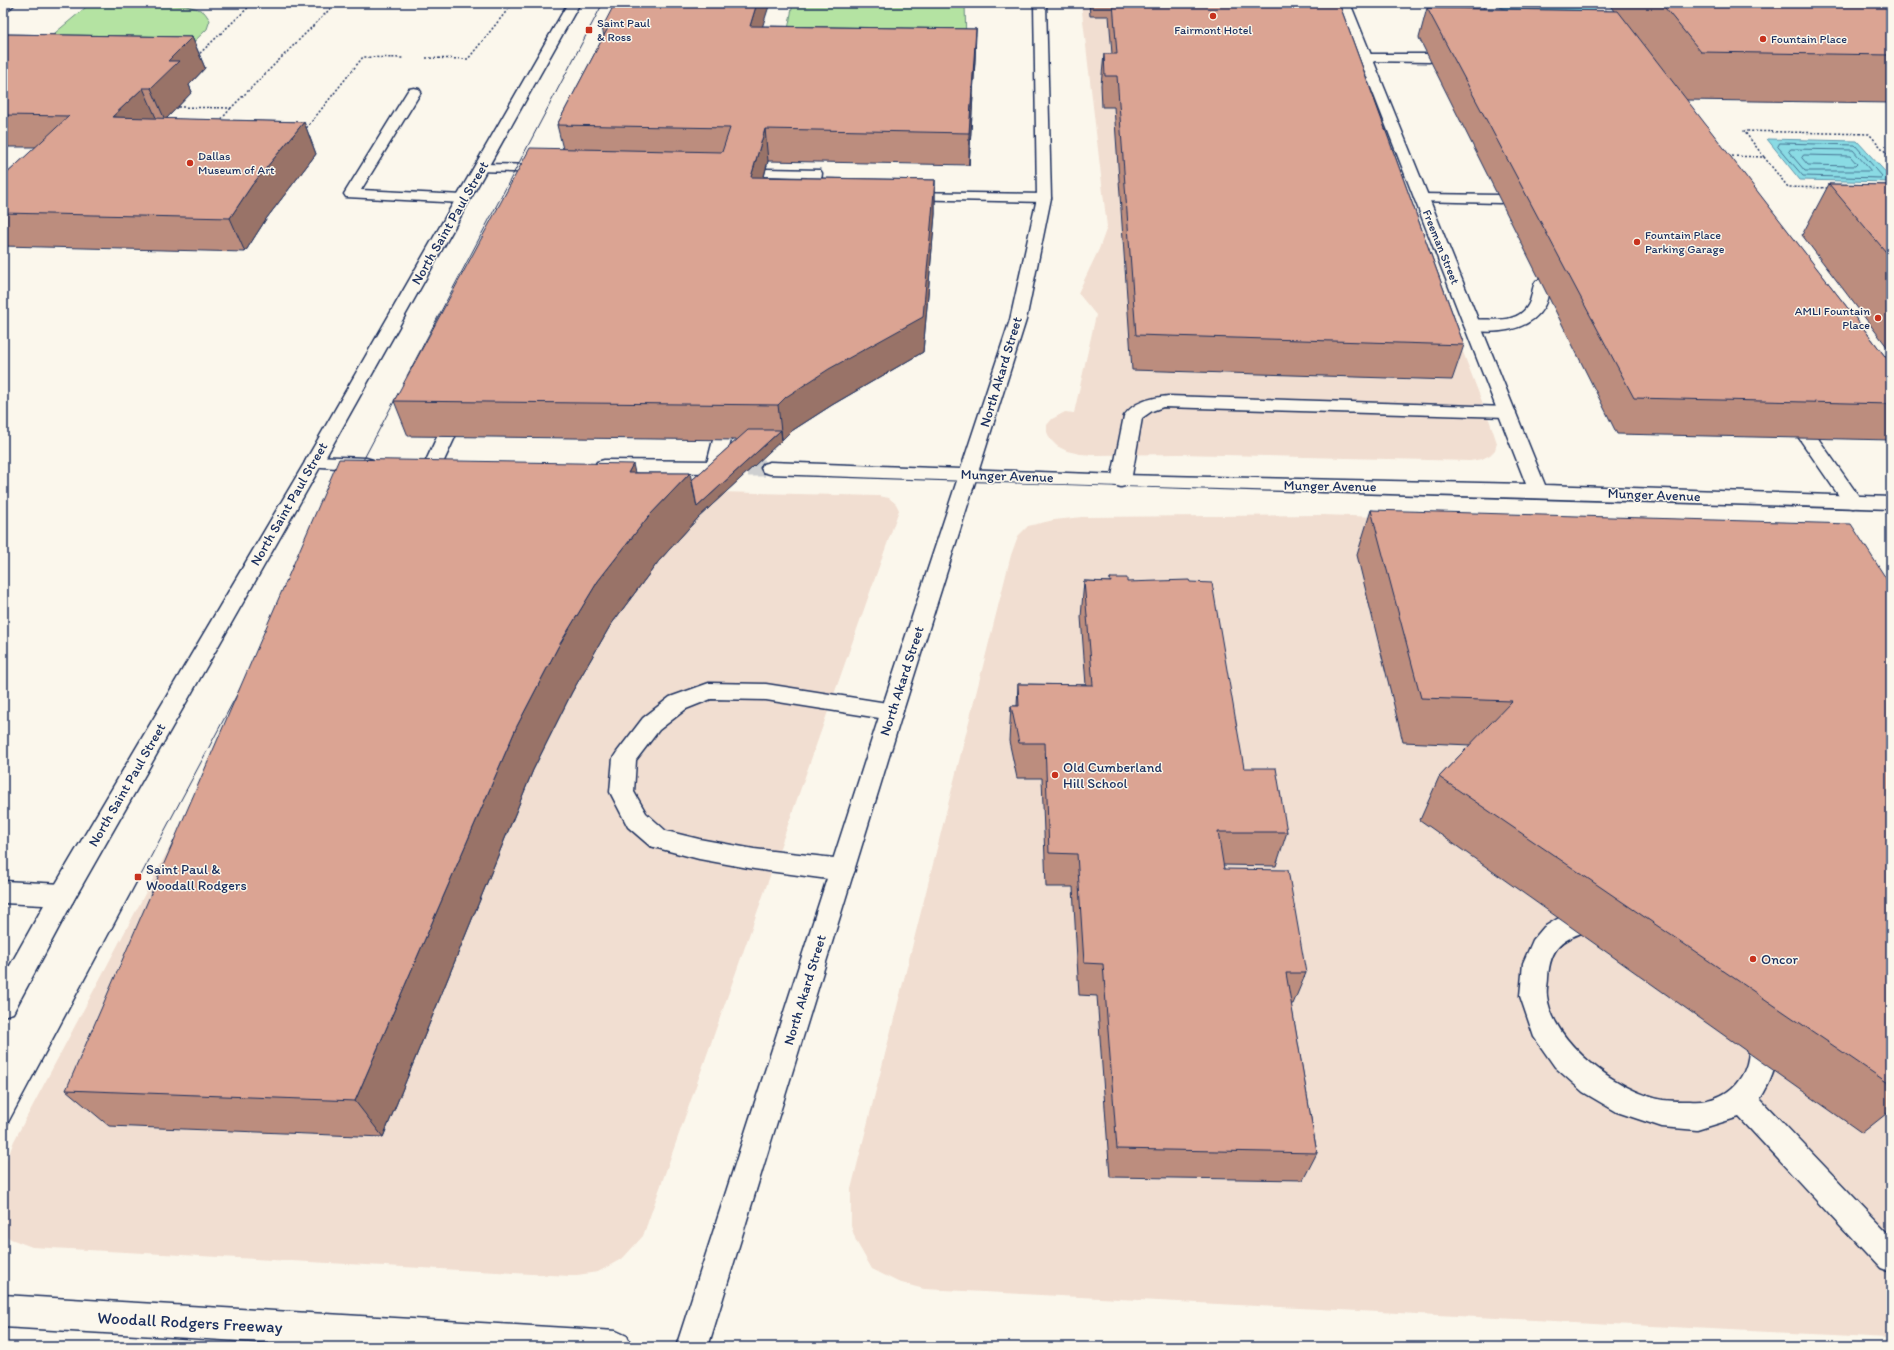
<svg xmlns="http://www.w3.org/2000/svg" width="1894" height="1350" font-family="Itim,sans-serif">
	<rect width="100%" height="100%" fill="#fbf7ec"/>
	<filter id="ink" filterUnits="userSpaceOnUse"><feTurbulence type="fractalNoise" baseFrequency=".025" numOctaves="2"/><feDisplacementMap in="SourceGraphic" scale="8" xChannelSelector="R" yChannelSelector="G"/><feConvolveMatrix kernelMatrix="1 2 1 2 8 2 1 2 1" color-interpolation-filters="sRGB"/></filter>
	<g filter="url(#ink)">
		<path fill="#f1ded1" d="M1081,3H1329L1491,425L1497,443L1495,450L1490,455L1482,459L1470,461L1180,454L1095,455L1080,454L1067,451L1057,446L1050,439L1047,432V425L1052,419L1065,412L1074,413L1096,315L1078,293L1099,249L1107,227Z
			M390,484L879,496L889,498L896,504L899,510L643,1236L623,1258L598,1272L570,1276L32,1247L11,1239L3,1233V1170L14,1141L351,505Z
			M1323,515L1844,534L1891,612V1338L924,1289L898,1282L872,1269L856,1241L851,1226V1189L1011,555L1018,536L1028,526L1054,520L1082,517Z"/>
		<path fill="#b4e3a2" stroke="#688980" d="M91,3C115,3 187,0 204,12C206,14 208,18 210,20L207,29L170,65L20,62Z
			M793,3H965L966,45H785Z"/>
		<path fill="#8adbe4" stroke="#5e96ae" d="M1493,3H1591L1614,37L1551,35Z
			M1767,139L1857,141L1891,178V182L1800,180Z"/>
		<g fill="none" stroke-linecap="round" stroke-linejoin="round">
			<path stroke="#477494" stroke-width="1" d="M1780,143L1855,145L1882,176L1881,178L1803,176L1778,147Z
				M1791,149L1853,150L1871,171H1805L1789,152Z
				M1804,155L1850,156L1857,164L1855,166L1808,165L1802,158Z"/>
			<path stroke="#cecfd0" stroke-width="17" stroke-dasharray="17 8" stroke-linecap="butt" d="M723,468H770"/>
			<g stroke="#1b2f5e" stroke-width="3">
				<path id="lane" d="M1366,54H1429L1433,55L1435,58L1433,61L1429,62L1362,61L1360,58L1362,55Z
					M414,88L419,89L421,92L361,190L463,195L468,196L470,199L468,202L463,203L346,197L344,194L407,92L409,89Z
					M481,164L548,165L553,166L555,169L553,172L548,173L476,171L474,168L476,165Z
					M765,169L820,170L822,173L820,190L830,192L832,195L830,198L825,199L807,197L805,194L807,177L760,176L758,173L760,170Z
					M905,192L1044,194L1049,195L1051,198L1049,201L1044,202L900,199L898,196L900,193Z
					M1421,194L1500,195L1505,196L1507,199L1505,202L1500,203L1416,201L1414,198L1416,195Z
					M1542,279L1548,281L1550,284C1548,292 1548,301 1543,308C1529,332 1491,335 1466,329L1464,325L1466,321C1486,316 1513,327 1527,307C1533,299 1531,288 1536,281Z
					M1168,396L1507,407L1513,408L1516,412L1513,416L1507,417L1163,407L1152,411L1142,418L1131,481L1128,485L1121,487L1114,485L1111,481L1124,416C1134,401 1152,398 1168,396Z
					M446,431L453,433L455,437L442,465L440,469L433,471L426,469L424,465L437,437L439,433Z
					M1808,432L1815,434L1860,498L1863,502L1860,506L1853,508L1846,506L1799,438L1801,434Z
					M722,434L729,436L731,440L724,467L722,471L715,473L708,471L706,467L713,440L715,436Z
					M709,683L766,684L900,705L903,711L900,717L892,720L766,700L711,699L686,709L659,730L636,760L634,792L646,813L666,831L699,839L754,849L843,859L852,863L855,870L852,877L843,881L754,869L699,859L650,846L628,827L610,792L613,758L617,752L643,718L670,697Z
					M3,881L63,884L72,887L76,895L72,903L63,906L3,903Z
					M1590,908C1604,908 1619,906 1633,909C1694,920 1753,963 1771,1024C1772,1030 1776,1035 1777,1041C1779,1061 1771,1082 1760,1099L1891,1236V1273L1880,1269L1739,1117L1697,1130L1662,1127L1617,1112L1583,1092L1555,1067L1534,1037L1520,996L1523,963L1533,940L1544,927L1559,918ZM1590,930C1611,930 1630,929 1650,936C1683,948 1729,982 1742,1015C1743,1019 1743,1023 1745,1027C1752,1047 1750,1068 1736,1084C1726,1096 1706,1103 1690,1101C1681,1101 1671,1101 1663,1100C1619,1092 1552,1043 1547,996C1546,990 1548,983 1548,978C1550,947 1562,939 1590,930Z"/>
			</g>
			<g stroke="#1b2f5e" stroke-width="3">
				<path id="street" d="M1338,3H1350L1545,485L1891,497V509C1517,497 1144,488 770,474L763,472L761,468L763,464L770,462L1121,475L1526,484Z
					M314,456L366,458L373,460L375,464L373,468L366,470L307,466L305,462L307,458Z
					M604,460L715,461L722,463L724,467L722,471L715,473L604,472L597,470L595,466L597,462Z"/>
			</g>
			<g stroke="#1b2f5e" stroke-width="3">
				<path id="secondary" d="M3,3H16L7,11L3,12Z
					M568,3H580L323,462L72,903L13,1013L3,1016V978L54,887L305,462Z
					M1034,3H1046L1051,198L1026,320L903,711L708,1347H676L881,711L1010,320L1037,198Z
					M3,1295L616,1331L627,1336L632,1347H344L3,1327Z"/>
			</g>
			<path stroke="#1b2f5e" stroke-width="1.5" stroke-dasharray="2 2" stroke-linecap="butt" d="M1476,3L1490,10
				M1601,3L1607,12
				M197,56L253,3
				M426,58L468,59L513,3
				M178,107L231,108L336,3
				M219,122L231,108
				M304,131L363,57L403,58
				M1728,156L1764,157L1788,187L1829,188
				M1764,157L1744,131L1869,134L1891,158"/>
			<use href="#lane" fill="#fbf7ec" fill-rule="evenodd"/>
			<use href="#street" fill="#fbf7ec" fill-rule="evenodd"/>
			<use href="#secondary" fill="#fbf7ec" fill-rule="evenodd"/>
			<path stroke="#1b2f5e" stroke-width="1" d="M407,376L603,3
				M359,468L399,392
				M140,877L241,687"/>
			<path stroke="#1b2f5e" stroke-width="1.5" d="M3,1133L140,876"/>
		</g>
		<path fill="#bc8d7e" stroke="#1b2f5e" d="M1089,3H1339L1464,345L1452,380L1132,370L1114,107H1102L1101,85L1104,54H1112L1109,16H1090Z
			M1608,3H1891V103L1686,100L1891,364V440L1617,434L1419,38L1427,8L1614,11Z
			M763,26L976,29L975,60L969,165L768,161L764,177L935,180V214L923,352L832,405L790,432L698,518L658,562L610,626L572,692L533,770L383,1137L109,1126L66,1090L635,473L692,480L737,440L408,436L394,401L563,149L557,125L604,36L602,28Z
			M3,34L192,37L205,68L189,85L192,92L166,119L304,122L316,154L266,219L245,252L3,246V177L36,147H3Z
			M1829,184L1891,185V352L1802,235Z
			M1371,510L1891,586V1110L1862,1133L1420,820L1439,777L1470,745L1403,742L1357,555Z
			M1110,578L1127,582L1244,768L1287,832L1276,866L1223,865L1224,869L1306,973L1293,1004H1291L1317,1153L1303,1180L1110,1177L1097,996L1079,995L1073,887H1046L1042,778H1017L1009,741L1011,706H1017L1018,684L1086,685L1081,617L1084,581L1110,582Z"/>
		<path fill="#997367" stroke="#1b2f5e" d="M757,3H770L753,56L750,26Z
			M976,29L975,60L969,165V133Z
			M192,37L205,68L189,85L192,92L165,120L151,88L168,61Z
			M143,88L157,120L112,117Z
			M304,122L316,154L266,219L245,252L230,218L252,185Z
			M765,129L768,161L755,210L751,177Z
			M935,180V214L923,352L832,405L790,432L782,440L778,405L786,397Z
			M781,430L782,440L698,518L658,562L610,626L572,692L533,770L383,1137L355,1101L517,726L558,647L598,581L648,517L690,473L697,507Z
			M633,464L643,509L628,473Z"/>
		<path fill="#dba493" stroke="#1b2f5e" d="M615,3H757L750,26L976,29L969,133L765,129L751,177L935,180L923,317L829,369L786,397L778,405L394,401L530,148L722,152L730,128L557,125L608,28H602Z
			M1113,3H1339L1464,345L1136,335L1117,76H1105L1104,54H1117Z
			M1661,3H1891V55L1701,52Z
			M1427,8L1618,11L1891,364V404L1634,398Z
			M3,34L192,37L168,61H179L151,88H143L112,117L304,122L252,185L230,218L3,213V177L69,116L3,115Z
			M1829,184L1891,185V258Z
			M748,430H781L697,507L692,480Z
			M339,459L633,464L628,473H690L648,517L598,581L558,647L517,726L355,1101L66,1090Z
			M1371,510L1851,524L1891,586V1085L1439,777L1512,701L1421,698Z
			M1110,578H1127V582L1189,580L1190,582L1212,583L1244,768H1276L1287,832H1218L1224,869L1288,870L1306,973H1286L1317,1153L1117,1149L1103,964L1084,963L1077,854L1049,853L1045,743H1019L1011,706H1019L1018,684L1093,685L1084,581L1111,582Z"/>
	</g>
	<g fill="#c8321e" stroke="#fbf7ec" stroke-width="1.5">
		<circle cx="1213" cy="16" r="4"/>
		<rect x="585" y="26" width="8" height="8" rx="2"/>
		<circle cx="1763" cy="39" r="4"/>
		<circle cx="190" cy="163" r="4"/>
		<circle cx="1637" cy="242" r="4"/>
		<circle cx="1878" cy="318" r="4"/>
		<circle cx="1055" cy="775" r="4"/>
		<rect x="134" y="873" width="8" height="8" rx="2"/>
		<circle cx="1753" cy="959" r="4"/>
	</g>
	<g text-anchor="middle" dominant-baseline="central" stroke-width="3" stroke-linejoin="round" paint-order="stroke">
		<g font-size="12" fill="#1b2f5e" stroke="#fbf7ec" text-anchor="start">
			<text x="597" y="23">Saint Paul<tspan x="597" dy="14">&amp; Ross</tspan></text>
			<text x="1213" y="30" text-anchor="middle">Fairmont Hotel</text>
			<text x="1771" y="39">Fountain Place</text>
			<text x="198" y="156">Dallas<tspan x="198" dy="14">Museum of Art</tspan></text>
			<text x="1645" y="235">Fountain Place<tspan x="1645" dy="14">Parking Garage</tspan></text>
			<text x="1870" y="311" text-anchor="end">AMLI Fountain<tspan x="1870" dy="14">Place</tspan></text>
		</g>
		<g font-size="12" fill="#1b2f5e" stroke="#fbf7ec">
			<text transform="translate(1441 247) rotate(68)">Freeman Street</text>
		</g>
		<g font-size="14" fill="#1b2f5e" stroke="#fbf7ec">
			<text transform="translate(450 223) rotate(-60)">North Saint Paul Street</text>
			<text transform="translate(1001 372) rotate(-73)">North Akard Street</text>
			<text transform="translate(1007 476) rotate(2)">Munger Avenue</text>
			<text transform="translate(1330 486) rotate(1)">Munger Avenue</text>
			<text transform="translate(1654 495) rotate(2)">Munger Avenue</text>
			<text transform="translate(289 504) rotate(-60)">North Saint Paul Street</text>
			<text transform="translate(902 681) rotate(-72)">North Akard Street</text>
			<text transform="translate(127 785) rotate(-60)">North Saint Paul Street</text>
			<text transform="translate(805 990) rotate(-73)">North Akard Street</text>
		</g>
		<g font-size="14" fill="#1b2f5e" stroke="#fbf7ec" text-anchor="start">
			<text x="1063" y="767">Old Cumberland<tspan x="1063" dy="16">Hill School</tspan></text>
			<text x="146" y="869">Saint Paul &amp;<tspan x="146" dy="16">Woodall Rodgers</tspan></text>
			<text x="1761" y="959">Oncor</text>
		</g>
		<g font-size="17" fill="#1b2f5e" stroke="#fbf7ec">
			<text transform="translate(190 1322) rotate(3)">Woodall Rodgers Freeway</text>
		</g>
	</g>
	<rect width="1894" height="1350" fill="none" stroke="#fbf7ec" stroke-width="16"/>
	<rect x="8" y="8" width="1878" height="1334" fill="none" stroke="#1b2f5e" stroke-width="1.5" filter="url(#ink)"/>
</svg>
